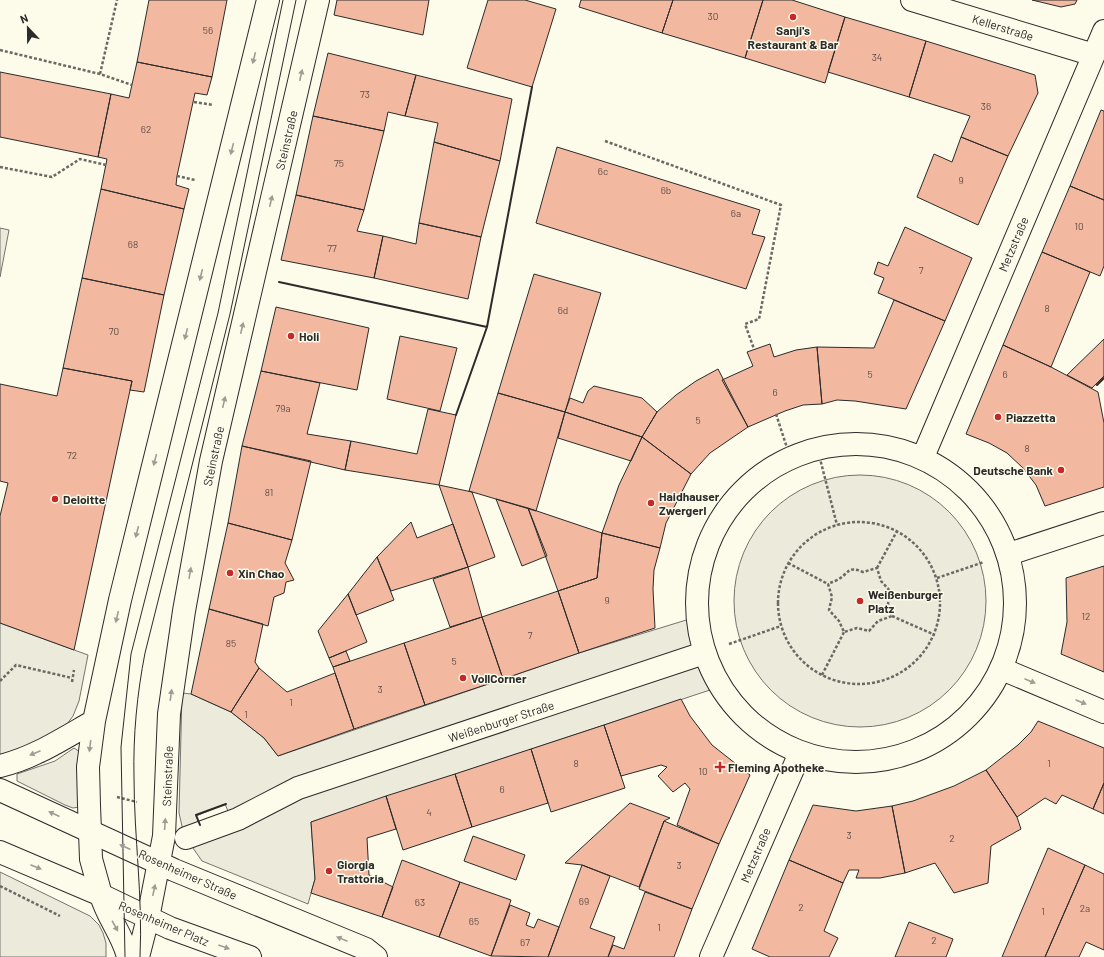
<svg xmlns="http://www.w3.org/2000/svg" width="1104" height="957" font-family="Barlow,sans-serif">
	<rect width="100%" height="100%" fill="#fdfbea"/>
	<path fill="#ecebdb" stroke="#74746e" d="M0,228L9,230L0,277Z"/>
	<path fill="#eceadb" stroke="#74746e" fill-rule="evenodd" d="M734 601a126 126 0 1 1 252 0a126 126 0 1 1-252 0Z
		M696,617L704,653L719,687L311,822L315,879L308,904L202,861L184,835L179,813L182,693L191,694L231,712L264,738L278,756L579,653ZM225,804L231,818L202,830L196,816Z
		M0,623L88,655L79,701L73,716L64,728L53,737L0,755Z
		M74,748L80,752L79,807L73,808L65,805L17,781V774L55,761Z
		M0,872L90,916L99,925L103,933L106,943V957H0Z"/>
	<path fill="#f2b8a0" stroke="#2b2b2b" d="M149,0H227L212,77L137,62Z
		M337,0H429L423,35L334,15Z
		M488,0H525L556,9L532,87L467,68Z
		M581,0H673L662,33L579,7Z
		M673,0H763L745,58L662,33Z
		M763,0H792L845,17L825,83L745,58Z
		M1032,0H1077L1075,4L1061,7Z
		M845,17L926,41L909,97L828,72Z
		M926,41L1035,75L1038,93L1008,156L961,137L970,116L909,97Z
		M328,53L416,75L405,116L388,112L384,131L313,116Z
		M137,62L212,77L207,95L195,93L177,176L176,185L189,189L184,209L101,189L107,159L98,157L111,94L129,98Z
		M0,72L111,94L98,157L0,137Z
		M416,75L512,99L500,161L434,142L438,123L405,116Z
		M1101,110L1104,111V200L1070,186Z
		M313,116L384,131L364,210L296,195Z
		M961,137L1008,156L978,225L917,197L934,154L952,162Z
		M434,142L500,161L481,237L419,223Z
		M557,147L760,210L752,234L765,237L746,289L536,223Z
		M1070,186L1104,200V266L1100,276L1042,252Z
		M101,189L184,209L164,295L82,278Z
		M296,195L364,210L357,231L383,236L374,278L281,260Z
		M419,223L481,237L468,299L374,278L383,236L416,244Z
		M905,227L972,258L945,321L878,293L884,278L874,274L878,262L888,266Z
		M1042,252L1090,272L1051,367L1003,345Z
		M534,274L601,293L565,412L498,393Z
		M82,278L164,295L144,392L130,390L132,381L63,368Z
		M894,300L945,321L906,409L855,401L837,400L822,404L817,347L874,348Z
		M276,307L369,328L357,390L261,371Z
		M400,336L457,348L440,411L387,399Z
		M1104,339V376L1092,388L1067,375Z
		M770,344L774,357L796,350L817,347L822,404L803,405L785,411L748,427L722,380L753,366L747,352Z
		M1003,345L1051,367L1098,392L1104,423V487L1045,506L1036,485L1023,468L1007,453L989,443L966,434Z
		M63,368L132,381L74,650L0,623V516L8,483L0,481V384L57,396Z
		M718,369L748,427L710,453L691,474L642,437L657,412L676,395L696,381Z
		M261,371L320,383L307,434L351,441L345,470L242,446Z
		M594,386L642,398L657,412L642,437L565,412L570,398L583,403L588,391Z
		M498,393L565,412L536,511L469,491Z
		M428,409L456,415L439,485L345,470L351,441L417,454Z
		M565,412L642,437L631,461L558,438Z
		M642,437L691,474L666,523L660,548L602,533L619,485Z
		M242,446L311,461L292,540L228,523Z
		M439,485L472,492L495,557L468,567Z
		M496,499L528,508L547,556L522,566Z
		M528,508L602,533L597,578L558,591Z
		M411,522L417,538L453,524L468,567L391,591L377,557Z
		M228,523L292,540L285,563L294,580L286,582L284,593L274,597L268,626L209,609Z
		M602,533L660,548L654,570L653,589L655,628L579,653L558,591L597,578Z
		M377,557L394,600L356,615L348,594Z
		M1104,566V672L1061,654L1067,622L1066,578Z
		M468,567L482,617L450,627L433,579Z
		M558,591L579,653L503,679L482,617Z
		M348,594L367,642L329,658L318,631Z
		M209,609L263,624L255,662L259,668L231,712L191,694Z
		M482,617L503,679L425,705L404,643Z
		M404,643L425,705L354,729L333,667Z
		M346,651L350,661L333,667L329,658Z
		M259,668L287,692L335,673L354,729L278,756L264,738L231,712Z
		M681,699L690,716L712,745L750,775L719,844L677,825L690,789L685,783L673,792L658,776L667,767L661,765L621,776L604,725Z
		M1038,721L1104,748V783L1093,809L1062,795L1056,804L1045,798L1017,817L986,770L1018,745L1031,732Z
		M604,725L625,788L551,812L531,749Z
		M531,749L548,803L472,827L455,774Z
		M986,770L1017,817L1021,829L991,846L988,883L954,893L935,863L905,873L892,806L913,801L954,786Z
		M455,774L472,827L403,850L386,796Z
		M1104,783V814L1093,809Z
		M386,796L396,829L367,838L369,875L393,887L382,917L311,893L315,879L311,822Z
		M630,803L670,818L664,821L639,887L582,865L565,863Z
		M813,805L856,811L892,806L905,873L880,878H856L859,870H849L843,883L789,860Z
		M664,821L719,844L692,909L639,889Z
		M473,836L525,855L516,880L464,861Z
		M1048,848L1085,865L1045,957H1002Z
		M402,860L460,882L439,937L382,917Z
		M789,860L843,883L824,931L838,938L829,957H770L752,949Z
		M582,865L610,876L590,928L615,937L608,957H548Z
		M1085,865L1104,874V950L1086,942L1079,957H1045Z
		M460,882L511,900L491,956L439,937Z
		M645,892L692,909L674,957H608L613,945L624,949Z
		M510,905L530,913L526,925L534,928L538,919L559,927L548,957L491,956Z
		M909,922L953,939L946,957H895Z"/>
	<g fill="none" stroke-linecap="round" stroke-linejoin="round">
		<g stroke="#2b2b2b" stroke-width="24">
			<path id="street" d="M912,0L1094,55
				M697 603a159 159 0 1 1 318 0a159 159 0 1 1-318 0Z
				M923,457L1104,31
				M1009,554L1104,523
				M1002,669L1104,712
				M0,766C34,758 64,738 94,721
				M186,838L238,819L298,788L704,653
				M101,895L91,859L89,805L88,767L94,721L120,600L268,0
				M148,918L164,836L169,714L184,611L211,461L318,0
				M711,957L800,753"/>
		</g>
		<g stroke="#2b2b2b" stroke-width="24">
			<path id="secondary" d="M0,790L174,870L366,949L376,957
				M0,852L101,895L170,928L250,957
				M101,895C107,917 123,935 128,957
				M138,957L148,918"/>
		</g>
		<path stroke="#6a6964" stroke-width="2.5" stroke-dasharray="3 2" stroke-linecap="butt" d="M0,50L100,74L132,85
			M100,74L117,0
			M194,102L213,105
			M605,141L781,205L759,319L745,324L754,349
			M0,167L52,177L80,159L106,165
			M177,176L195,180
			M776,414L790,457
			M817,447L837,525
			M778 603a81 81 0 1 1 162 0a81 81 0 1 1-162 0Z
			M788,563L828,584L832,597L829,610L839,621L844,632L857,628L869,631L878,621L892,616L888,604L890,591L881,581L877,568L863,572C847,565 849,574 837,580C834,582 831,582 828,584
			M877,568L897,531
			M937,578L984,562
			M892,616L935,635
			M729,644L781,626
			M822,675L844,632
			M0,681L16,665L72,678
			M72,682L74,670
			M117,797L137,802
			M0,886L60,916"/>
		<use href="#street" stroke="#fdfbea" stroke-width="22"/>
		<use href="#secondary" stroke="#fdfbea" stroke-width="22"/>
		<path stroke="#2b2b2b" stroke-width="1" d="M125,957L121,747L131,654L218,313L283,0
			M140,957C143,897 134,837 134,777C133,736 137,694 145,653L230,314L296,0"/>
		<path stroke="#2b2b2b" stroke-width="2" d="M279,282L487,327
			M1097,385L1104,378
			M456,415L487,327L532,87
			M200,825L196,815L226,804"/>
	</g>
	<defs><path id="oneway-solid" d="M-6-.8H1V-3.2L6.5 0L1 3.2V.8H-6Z"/></defs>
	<g fill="#9e9d94">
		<use href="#oneway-solid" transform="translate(254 58) rotate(104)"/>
		<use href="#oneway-solid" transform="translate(301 75) rotate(-77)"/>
		<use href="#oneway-solid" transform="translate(232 149) rotate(104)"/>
		<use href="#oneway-solid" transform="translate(271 201) rotate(-77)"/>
		<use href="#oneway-solid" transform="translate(201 275) rotate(104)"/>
		<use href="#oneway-solid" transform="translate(242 328) rotate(-77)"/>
		<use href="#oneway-solid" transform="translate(186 334) rotate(104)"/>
		<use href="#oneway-solid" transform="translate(224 402) rotate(-77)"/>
		<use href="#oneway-solid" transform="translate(155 460) rotate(104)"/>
		<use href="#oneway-solid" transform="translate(137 532) rotate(104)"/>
		<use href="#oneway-solid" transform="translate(190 573) rotate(-80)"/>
		<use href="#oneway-solid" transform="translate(117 617) rotate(103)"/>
		<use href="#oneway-solid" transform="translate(1030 681) rotate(23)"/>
		<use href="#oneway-solid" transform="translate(171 695) rotate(-82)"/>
		<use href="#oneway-solid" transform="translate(1081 702) rotate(23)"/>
		<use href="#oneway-solid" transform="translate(90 746) rotate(97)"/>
		<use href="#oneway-solid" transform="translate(35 753) rotate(157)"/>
		<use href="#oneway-solid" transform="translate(54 814) rotate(-156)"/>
		<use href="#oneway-solid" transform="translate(165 824) rotate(-86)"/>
		<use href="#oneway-solid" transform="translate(125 847) rotate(-155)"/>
		<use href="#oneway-solid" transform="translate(36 867) rotate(23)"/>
		<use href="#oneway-solid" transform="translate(154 890) rotate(-78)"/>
		<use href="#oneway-solid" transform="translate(115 926) rotate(61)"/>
		<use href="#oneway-solid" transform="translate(342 939) rotate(-158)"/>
		<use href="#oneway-solid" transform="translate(224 947) rotate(20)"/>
	</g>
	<g fill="#c62828" stroke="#fdfbea" stroke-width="1.5">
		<circle cx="793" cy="17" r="4"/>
		<circle cx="291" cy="336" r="4"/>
		<circle cx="998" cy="417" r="4"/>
		<circle cx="1061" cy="470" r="4"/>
		<circle cx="55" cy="499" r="4"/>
		<circle cx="651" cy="503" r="4"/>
		<circle cx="230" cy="573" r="4"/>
		<circle cx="860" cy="601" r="4"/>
		<circle cx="463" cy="678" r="4"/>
		<path d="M718 761h4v4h4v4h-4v4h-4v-4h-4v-4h4z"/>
		<circle cx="329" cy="871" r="4"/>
	</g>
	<g text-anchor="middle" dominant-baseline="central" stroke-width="3" stroke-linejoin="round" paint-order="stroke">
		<g font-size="10" fill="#5d4e48">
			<text x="713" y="16">30</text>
			<text x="208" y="30">56</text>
			<text x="877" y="57">34</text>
			<text x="365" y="94">73</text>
			<text x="986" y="106">36</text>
			<text x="146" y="129">62</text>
			<text x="339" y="163">75</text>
			<text x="603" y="171">6c</text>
			<text x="961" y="180">9</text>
			<text x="666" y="190">6b</text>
			<text x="736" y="213">6a</text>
			<text x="1079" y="226">10</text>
			<text x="133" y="244">68</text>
			<text x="332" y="248">77</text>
			<text x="921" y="270">7</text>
			<text x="1047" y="308">8</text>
			<text x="563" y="310">6d</text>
			<text x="114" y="331">70</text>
			<text x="870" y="374">5</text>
			<text x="1005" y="374">6</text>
			<text x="775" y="392">6</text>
			<text x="283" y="408">79a</text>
			<text x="698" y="420">5</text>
			<text x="1027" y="448">8</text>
			<text x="72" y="455">72</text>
			<text x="269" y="492">81</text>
			<text x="607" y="600">9</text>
			<text x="1086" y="616">12</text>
			<text x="530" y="635">7</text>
			<text x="231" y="643">85</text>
			<text x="454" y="661">5</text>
			<text x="380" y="689">3</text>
			<text x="291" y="702">1</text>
			<text x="246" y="714">1</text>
			<text x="576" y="763">8</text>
			<text x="1049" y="763">1</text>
			<text x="703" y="771">10</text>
			<text x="502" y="789">6</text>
			<text x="429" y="812">4</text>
			<text x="849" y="835">3</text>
			<text x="952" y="838">2</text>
			<text x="679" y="865">3</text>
			<text x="584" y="901">69</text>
			<text x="420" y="902">63</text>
			<text x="801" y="907">2</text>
			<text x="1085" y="908">2a</text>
			<text x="1043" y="911">1</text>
			<text x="474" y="921">65</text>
			<text x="659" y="927">1</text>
			<text x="934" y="940">2</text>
			<text x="525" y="942">67</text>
		</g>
		<g font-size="12" fill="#2b2b2b" stroke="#fdfbea">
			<text transform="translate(1003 27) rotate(17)">Kellerstraße</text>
			<text transform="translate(286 140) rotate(-77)">Steinstraße</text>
			<text transform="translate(1013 244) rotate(-67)">Metzstraße</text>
			<text transform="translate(213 456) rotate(-78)">Steinstraße</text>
			<text transform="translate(501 721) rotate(-18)">Weißenburger Straße</text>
			<text transform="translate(167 776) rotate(-88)">Steinstraße</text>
			<text transform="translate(755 855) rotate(-67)">Metzstraße</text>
			<text transform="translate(188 874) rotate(24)">Rosenheimer Straße</text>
			<text transform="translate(164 923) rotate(23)">Rosenheimer Platz</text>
		</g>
		<g font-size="12" font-weight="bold" fill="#2b2b2b" stroke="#fdfbea" text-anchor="start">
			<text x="793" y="30" text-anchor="middle">Sanji's<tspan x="793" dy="14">Restaurant &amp; Bar</tspan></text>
			<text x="299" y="336">Holi</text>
			<text x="1006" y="417">Piazzetta</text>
			<text x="1053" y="470" text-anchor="end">Deutsche Bank</text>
			<text x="659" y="496">Haidhauser<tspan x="659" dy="14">Zwergerl</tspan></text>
			<text x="63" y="499">Deloitte</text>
			<text x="238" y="573">Xin Chao</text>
			<text x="868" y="594">Weißenburger<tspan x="868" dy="14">Platz</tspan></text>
			<text x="471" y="678">VollCorner</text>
			<text x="728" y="767">Fleming Apotheke</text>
			<text x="337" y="864">Giorgia<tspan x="337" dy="14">Trattoria</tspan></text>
		</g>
	</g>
	<g transform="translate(28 28) rotate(338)" stroke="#fdfbea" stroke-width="3" paint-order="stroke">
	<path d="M0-3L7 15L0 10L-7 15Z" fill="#2b2b2b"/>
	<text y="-6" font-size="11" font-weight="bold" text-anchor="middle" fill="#2b2b2b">N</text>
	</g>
</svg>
